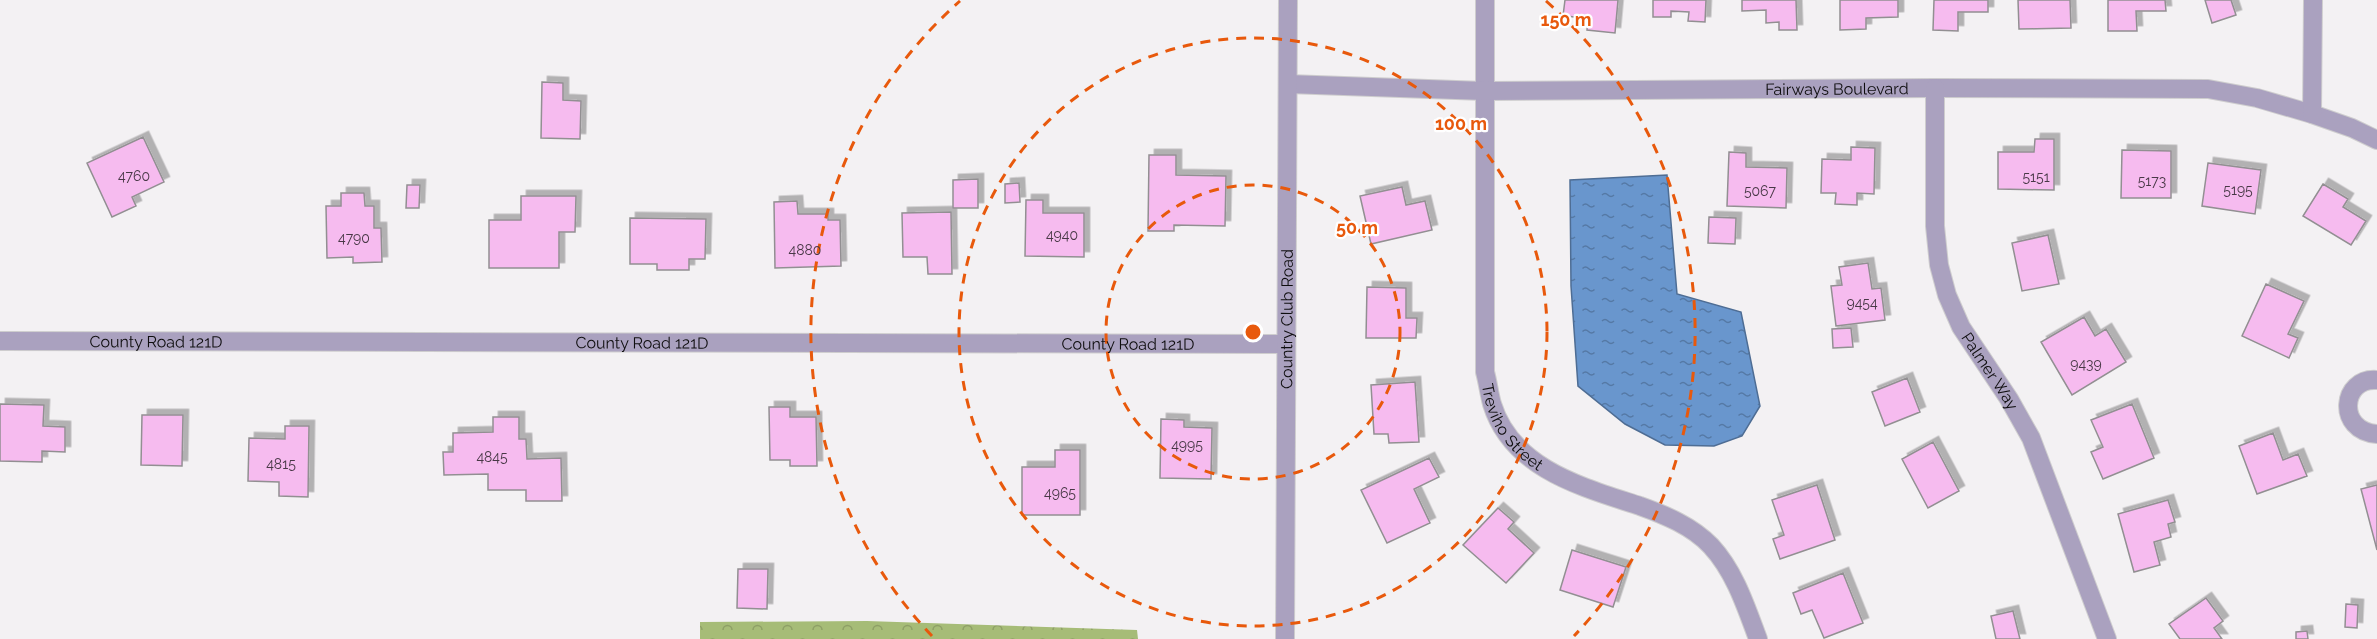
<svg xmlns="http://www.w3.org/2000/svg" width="2377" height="639" font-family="Raleway,sans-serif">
	<defs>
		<pattern id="forest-crowns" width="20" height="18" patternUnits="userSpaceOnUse" patternTransform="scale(1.5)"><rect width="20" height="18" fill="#a6bc77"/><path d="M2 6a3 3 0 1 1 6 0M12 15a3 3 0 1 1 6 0" fill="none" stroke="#8ea066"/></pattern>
		<pattern id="water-ripples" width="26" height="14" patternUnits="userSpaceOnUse" patternTransform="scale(1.5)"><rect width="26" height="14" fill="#6996cd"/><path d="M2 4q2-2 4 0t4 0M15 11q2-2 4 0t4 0" fill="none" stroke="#5579a5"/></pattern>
		<filter id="shadow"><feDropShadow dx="5.5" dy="-5.5" stdDeviation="0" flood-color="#0004"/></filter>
	</defs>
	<rect width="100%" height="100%" fill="#f3f1f3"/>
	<path fill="url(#forest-crowns)" d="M867,621L1137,630L1138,639H700V622Z"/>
	<path fill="url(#water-ripples)" stroke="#4e6d94" stroke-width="1.5" d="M1667,175L1677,294L1741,312L1760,406L1742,436L1714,446L1665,445L1625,424L1578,386L1571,286L1570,180Z"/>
	<path fill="#f6bbef" stroke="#928f92" stroke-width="1.5" filter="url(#shadow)" d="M1565,0H1618L1615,33L1587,30L1588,18L1563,16Z
		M1653,0H1706L1705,22L1688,21L1689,12L1671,11V17H1653Z
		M1742,0H1796L1797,30H1779V22L1766,23V10L1742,11Z
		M1840,0H1898V17L1866,18V29L1840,30Z
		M1934,0H1988V12H1958V31L1933,30Z
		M2018,0H2070L2071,28L2019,29Z
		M2108,0H2165L2166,11H2136L2137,31H2108Z
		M2205,0H2231L2236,15L2212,23Z
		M542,82L563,83V100L581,101L580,139L541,138Z
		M143,137L164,182L132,197L136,206L112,217L87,163Z
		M2035,139H2054V190L1998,189V152H2034Z
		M1851,147L1875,148L1874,194L1857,193V205L1835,204L1836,193H1821L1822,159L1851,160Z
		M2122,150L2171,151V198H2121Z
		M1729,152L1746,153V167L1787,168L1786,208L1727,206Z
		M1149,155H1176V175L1226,176L1225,226L1174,225V231H1148Z
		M2208,163L2261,170L2255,214L2202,206Z
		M978,179V208H953V180Z
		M1019,183L1020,202L1005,203V184Z
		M2323,184L2348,199L2343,207L2366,221L2351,245L2303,216Z
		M407,185H420L419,208H406Z
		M1402,187L1406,205L1425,201L1432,230L1371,244L1360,196Z
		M341,193H364L365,206H374V228H381L382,262L353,263V257L327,258L326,206H341Z
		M521,196H576L575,232H559V268H489V220H521Z
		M1026,200H1043V213H1084V257L1025,256Z
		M797,201L798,214H828V220H840L841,266L775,268L774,202Z
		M951,212L952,274H928L927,257H903L902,213Z
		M1709,217L1736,218L1735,244L1708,243Z
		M630,218L706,219L705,259H689V270H657V264H630Z
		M2048,235L2059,284L2022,291L2012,243Z
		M1868,263L1872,289L1881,288L1885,320L1836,326L1831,286L1842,285L1839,267Z
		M2266,284L2304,301L2288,334L2298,338L2289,358L2242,336Z
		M1367,287L1406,288V318H1417L1416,338H1366Z
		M2084,317L2095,336L2106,329L2126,362L2072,395L2041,342Z
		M1851,328L1853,347L1833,348L1832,329Z
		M1907,378L1920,412L1885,426L1872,392Z
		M1415,382L1419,442L1389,443L1388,434H1374L1371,385Z
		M0,404L44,405L43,426L65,427V452L42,451V462L0,461Z
		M2132,404L2154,458L2103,479L2091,452L2103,447L2091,420Z
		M769,407H790V417H816L817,466H790V460H770Z
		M142,415H183L182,466L141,465Z
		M493,417H519V439H526L527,459L561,458L562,501H526V490H488V474L444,475L443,452H453V433L493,432Z
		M1161,419L1184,420V427L1212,428L1211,479L1160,478Z
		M285,426H309L308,497L279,496V482L248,481L249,438L285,439Z
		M2273,433L2283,460L2298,454L2307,476L2257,494L2239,446Z
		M1933,442L1959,491L1928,508L1902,459Z
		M1055,450H1080V515H1022V467H1055Z
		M1429,458L1439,477L1414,489L1430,523L1387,543L1361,490Z
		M1817,485L1835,540L1780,559L1773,539L1784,535L1772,500Z
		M2377,485V550L2361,489Z
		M2168,500L2175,522L2168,524L2171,537L2154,542L2160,565L2134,572L2118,514Z
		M1498,508L1514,522L1508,529L1534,553L1506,583L1463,545Z
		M1572,550L1626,567L1613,607L1560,590Z
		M738,569H768L767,609L737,608Z
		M1843,573L1863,623L1824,638L1812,610L1801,614L1793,593Z
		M2206,598L2223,621L2214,628L2222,639H2180L2169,624Z
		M2346,604L2358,605L2357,628L2345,627Z
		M2013,611L2020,639H1996L1991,616Z
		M2307,631L2308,639H2296V632Z"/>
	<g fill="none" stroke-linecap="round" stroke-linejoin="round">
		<g stroke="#cecdce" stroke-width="20">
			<g id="minor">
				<path id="s1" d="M1485,0V372C1488,383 1489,393 1492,404C1512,469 1582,487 1640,506C1665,515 1692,526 1711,546C1735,572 1746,607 1758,639"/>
				<path id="s2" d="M1288,84L1484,91L1935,88L2208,89L2257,98L2312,114L2352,128L2377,140"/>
				<path id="s3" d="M1935,88V226L1939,265L1947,295L1961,327L2009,399L2031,438L2107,639"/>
				<path d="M2312,114L2313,0"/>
				<path id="s4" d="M0,341L1285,344"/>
				<path d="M2377,380C2341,377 2336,431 2377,434"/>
			</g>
		</g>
		<g stroke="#cecdce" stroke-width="20">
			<g id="tertiary">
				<path id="s5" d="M1285,639L1288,0"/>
			</g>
		</g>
		<use href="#minor" stroke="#aaa1bf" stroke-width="18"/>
		<use href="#tertiary" stroke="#aaa1bf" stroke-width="18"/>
	</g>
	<g fill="none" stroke="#e8590c" stroke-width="3" stroke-dasharray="10 8">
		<circle cx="1253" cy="332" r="147"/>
		<circle cx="1253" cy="332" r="294"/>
		<path d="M932 636A442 442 0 0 1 960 1M1546 1A442 442 0 0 1 1574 636"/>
	</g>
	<g text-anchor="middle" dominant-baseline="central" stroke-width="4.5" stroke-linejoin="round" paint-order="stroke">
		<g font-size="14" fill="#483846">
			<text x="134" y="176">4760</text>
			<text x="2036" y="177">5151</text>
			<text x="2152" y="181">5173</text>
			<text x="2238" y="190">5195</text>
			<text x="1760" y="191">5067</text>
			<text x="1062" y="235">4940</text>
			<text x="354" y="238">4790</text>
			<text x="805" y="250">4880</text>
			<text x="1862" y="303">9454</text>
			<text x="2086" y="364">9439</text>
			<text x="1187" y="445">4995</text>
			<text x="492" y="457">4845</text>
			<text x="281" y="464">4815</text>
			<text x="1060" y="493">4965</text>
		</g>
		<g font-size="16" fill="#0e0d0e" stroke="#fff">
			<text stroke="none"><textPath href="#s2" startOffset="549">Fairways Boulevard</textPath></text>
			<text stroke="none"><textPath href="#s5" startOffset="320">Country Club Road</textPath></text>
			<text stroke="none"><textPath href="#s4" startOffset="156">County Road 121D</textPath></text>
			<text stroke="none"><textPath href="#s4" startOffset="642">County Road 121D</textPath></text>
			<text stroke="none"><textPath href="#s4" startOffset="1128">County Road 121D</textPath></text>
			<text stroke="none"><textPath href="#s3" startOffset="296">Palmer Way</textPath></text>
			<text stroke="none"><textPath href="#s1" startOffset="435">Treviho Street</textPath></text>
		</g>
	</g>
	<circle cx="1253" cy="332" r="9" fill="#e8590c" stroke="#fff" stroke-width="3"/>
	<g font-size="18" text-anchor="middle" font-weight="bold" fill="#e8590c" stroke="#fff" stroke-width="4.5" stroke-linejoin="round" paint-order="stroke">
		<text x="1566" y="26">150 m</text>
		<text x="1461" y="130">100 m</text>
		<text x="1357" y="234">50 m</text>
	</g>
</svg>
